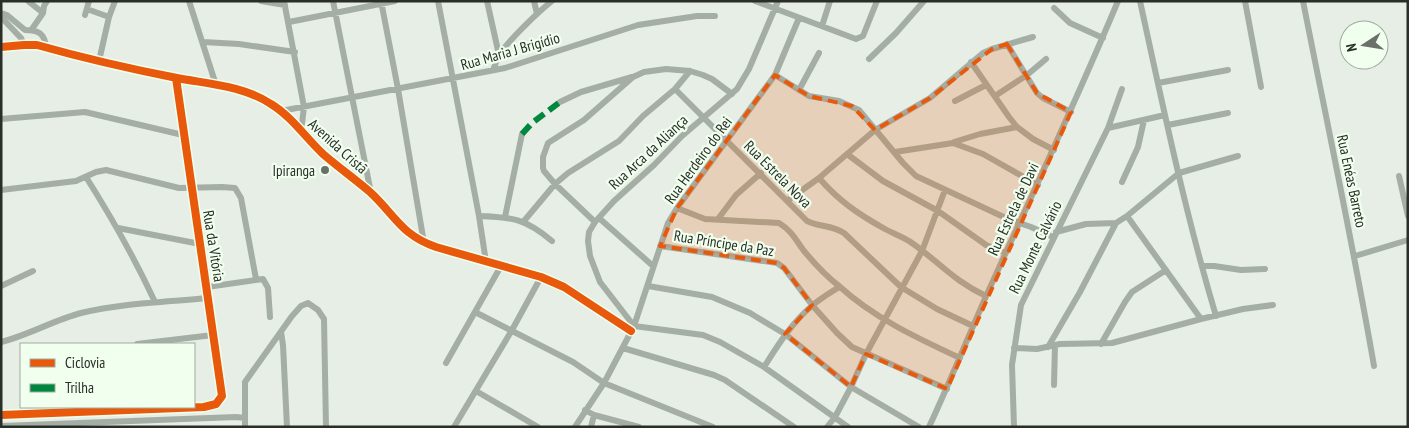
<svg xmlns="http://www.w3.org/2000/svg" width="1409" height="428" font-family="'PT Sans Narrow',sans-serif">
	<rect width="100%" height="100%" fill="#e6eee5"/>
	<g fill="none" stroke-linecap="round" stroke-linejoin="round">
		<path stroke="#a5aea4" stroke-width="6" d="M28,1L43,13
			M189,1L216,85
			M261,1L285,5
			M284,1L304,107L301,132
			M333,1L371,193
			M381,1L398,89L424,243
			M438,1L479,216L486,262
			M487,1L499,55
			M534,1L537,14
			M755,1L856,39L863,36L877,1
			M1140,1C1163,107 1185,212 1216,316
			M1245,1L1261,87
			M1303,1C1327,123 1353,244 1374,366
			M1054,8L1070,23L1103,38
			M87,9L109,17
			M1,13L7,15L25,30C38,30 45,33 46,48
			M85,15L89,1
			M1,17L21,38L24,45
			M289,22L395,1
			M822,26L830,1
			M32,29L43,13L44,6L47,1
			M203,42L239,44L295,52
			M1007,44L1037,93L1043,98L1071,112
			M1,47L24,45H37C83,58 131,69 177,78C209,84 244,86 271,104C291,116 306,138 323,154C338,167 355,179 370,192C395,215 401,235 436,247L541,277L564,287L631,331
			M869,59L896,33L924,1
			M99,61L109,17L115,1
			M971,62L1009,117L1017,127L1033,139L1054,150
			M493,70C495,65 497,60 499,55C509,40 537,13 552,1
			M775,75L809,96L839,101L859,110L903,163L916,176L1008,219L1031,227L1053,237
			M1158,83L1228,70
			M675,89L807,221C822,228 830,224 844,233L901,287L937,309L973,326
			M799,90L819,53
			M995,96L1027,75L1046,59
			M955,101L986,85
			M560,102L581,92L632,77
			M281,111L505,68L638,25L697,16H715
			M1,119L85,112L183,135
			M1168,125L1228,113
			M1108,128L1165,115
			M954,142L980,134L1017,127
			M895,152L953,143L983,154L1038,185
			M847,154L883,181L938,211L986,245L1006,253
			M1399,176L1408,216
			M86,177C112,218 135,259 155,302
			M819,178C839,201 858,214 885,229C894,234 904,237 912,243C939,262 955,282 986,296
			M1122,182L1138,147L1144,120
			M1,190L76,181L96,172L106,170L179,188L222,187L235,188L241,198L256,279
			M787,201L819,178L875,130L930,98L983,53L992,49L1033,37
			M677,208L705,219L779,223C792,231 795,239 804,251C814,263 826,276 839,286C874,318 917,338 960,358
			M479,216C513,217 526,219 552,241
			M1127,216L1201,319
			M505,217L522,134
			M599,218L653,266
			M718,219L736,195L761,173
			M524,221L555,184L568,173L619,141L643,116L675,89L690,71
			M595,222L555,184L544,171L543,168V157L548,143L584,120L633,77L644,72L666,69L690,71L703,75L712,79L732,94
			M118,228L200,244
			M1056,232L1086,224L1116,223L1127,216L1179,173L1238,156
			M660,246L777,263L784,268L812,305L837,333L852,347L947,389
			M1355,256L1408,240
			M1202,266H1214L1241,270L1265,269
			M1,286L33,271
			M648,286L712,297L750,313L785,334L851,387L919,427
			M207,287L263,279L268,288L270,317
			M475,312L573,362L604,383L713,427
			M634,326L600,282L590,256L588,241L589,232L595,222L614,201L654,165L682,136L737,89L749,69L778,1
			M634,326L703,335L720,342L764,367L848,427
			M281,332L283,345L287,427
			M1,342C29,335 54,320 81,313C122,303 166,302 208,298
			M137,344L213,335
			M1101,344L1125,302L1132,292L1166,270
			M1048,347L1080,292L1116,223
			M623,348L714,375L725,380L794,427
			M1014,348L1037,349L1060,344L1112,343L1201,319L1243,309L1273,305
			M446,363L501,266
			M764,367C778,345 792,322 813,305C821,298 830,293 839,287
			M1054,385L1055,345
			M476,391L538,427
			M585,410L594,415L639,427
			M1,415L204,407L216,404L222,396L176,78
			M1,426L236,417L245,418
			M245,427V382L292,316L301,306L308,303L318,310L324,319L326,427
			M454,427L512,330L541,277
			M575,427L604,383L634,326L668,223L677,208L775,75L799,18
			M591,427L594,415
			M827,427L835,417L851,387L866,354L922,251L945,190
			M929,427C950,382 968,337 988,292C1032,195 1077,99 1118,1
			M1014,427L1012,365L1021,305L1108,128L1122,89"/>
		<path stroke="#00873e" stroke-width="6" stroke-dasharray="12 6" stroke-linecap="butt" d="M522,134L532,123L560,102"/>
		<g stroke="#f0ffee" stroke-width="11">
			<path id="cycleway" d="M1,47L24,45H37C83,58 131,69 177,78C209,84 244,86 271,104C291,116 306,138 323,154C338,167 355,179 370,192C395,215 401,235 436,247L541,277L564,287L631,331
				M1,415L204,407L216,404L222,396L176,78"/>
		</g>
		<use href="#cycleway" stroke="#e8590c" stroke-width="8"/>
	</g>
	<path fill="#e8590c" fill-opacity="0.2" stroke="#e8590c" stroke-width="4" stroke-dasharray="10 6" stroke-linejoin="round" d="M1007,44L1037,93L1071,112L947,389L866,354L851,387L785,334L812,305L784,268L777,263L660,246L677,208L775,75L809,96L852,106L875,130L930,98L992,49Z"/>
	<circle fill="#6b716a" stroke="#f0ffee" stroke-width="2" cx="325" cy="170" r="5"/>
	<g text-anchor="middle" dominant-baseline="central" stroke-width="4.5" stroke-linejoin="round" paint-order="stroke">
		<g font-size="15" fill="#292e28" stroke="#f0ffee">
			<text transform="translate(510 51) rotate(-16)">Rua Maria J Brigídio</text>
			<text transform="translate(338 146) rotate(42)">Avenida Cristã</text>
			<text transform="translate(648 152) rotate(-43)">Rua Arca da Aliança</text>
			<text transform="translate(698 160) rotate(-54)">Rua Herdeiro do Rei</text>
			<text transform="translate(778 174) rotate(45)">Rua Estrela Nova</text>
			<text transform="translate(1352 181) rotate(78)">Rua Enéas Barreto</text>
			<text transform="translate(1013 209) rotate(-65)">Rua Estrela de Davi</text>
			<text transform="translate(724 243) rotate(9)">Rua Príncipe da Paz</text>
			<text transform="translate(214 246) rotate(81)">Rua da Vitória</text>
			<text transform="translate(1035 247) rotate(-64)">Rua Monte Calvário</text>
		</g>
		<g font-size="15" fill="#292e28" stroke="#f0ffee" text-anchor="end">
			<text x="315" y="170">Ipiranga</text>
		</g>
	</g>
	<rect width="1409" height="428" fill="none" stroke="#292e28" stroke-width="5"/>
	<rect x="20" y="343" width="175" height="65" fill="#f0ffee" stroke="#a0ab9f"/>
	<rect x="30" y="359" width="25" height="8" fill="#e8590c" stroke="#a0ab9f"/>
	<text x="65" y="368" font-size="15" fill="#292e28">Ciclovia</text>
	<rect x="30" y="384" width="25" height="8" fill="#00873e" stroke="#a0ab9f"/>
	<text x="65" y="393" font-size="15" fill="#292e28">Trilha</text>
	<g transform="translate(1364 45) rotate(258)"><circle r="24" fill="#f0ffee" stroke="#a0ab9f"/>
	<path d="M0-4L9 19L0 12L-9 19Z" fill="#6b716a"/>
	<text y="-8" font-size="14" font-weight="bold" text-anchor="middle" fill="#292e28">N</text>
	</g>
</svg>
